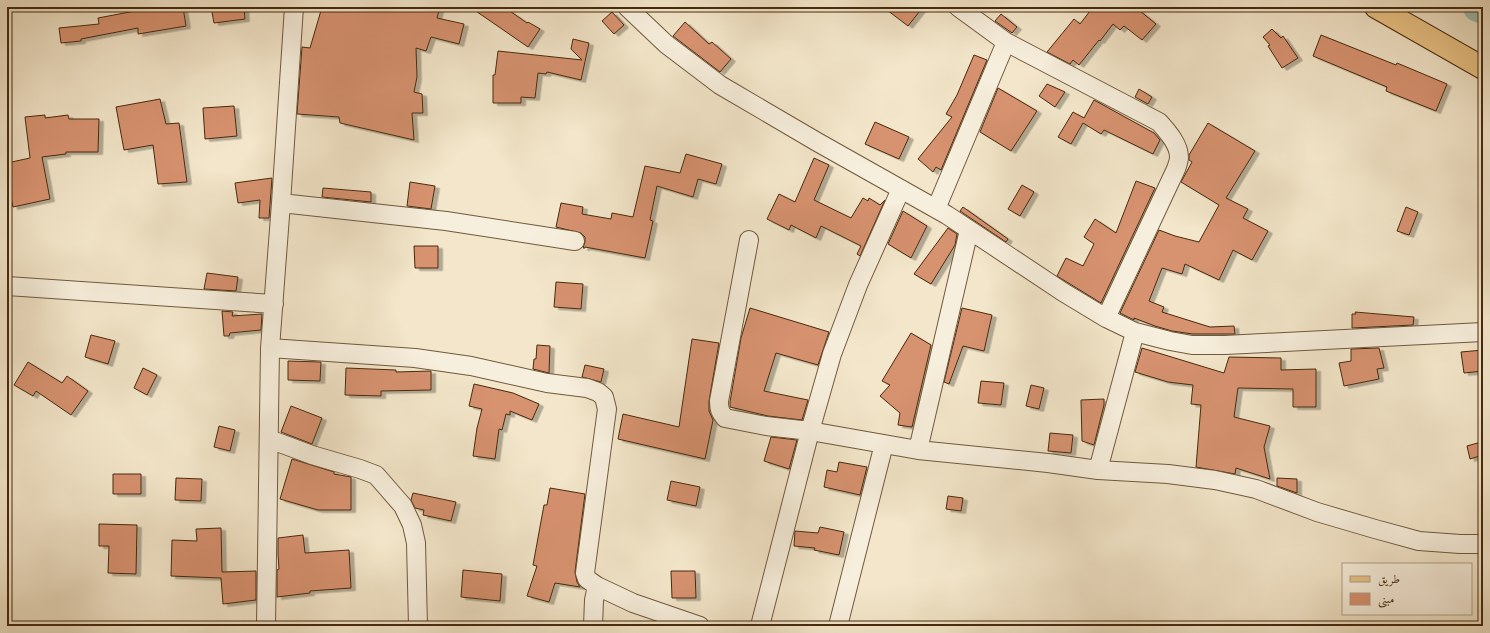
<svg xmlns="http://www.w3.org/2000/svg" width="1490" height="633" font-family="'IM FELL Double Pica',Amiri,serif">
	<defs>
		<filter id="shadow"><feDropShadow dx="4.5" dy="2.5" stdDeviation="0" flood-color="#0004"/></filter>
	</defs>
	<rect width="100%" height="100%" fill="#f3e6ca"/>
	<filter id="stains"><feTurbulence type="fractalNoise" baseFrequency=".005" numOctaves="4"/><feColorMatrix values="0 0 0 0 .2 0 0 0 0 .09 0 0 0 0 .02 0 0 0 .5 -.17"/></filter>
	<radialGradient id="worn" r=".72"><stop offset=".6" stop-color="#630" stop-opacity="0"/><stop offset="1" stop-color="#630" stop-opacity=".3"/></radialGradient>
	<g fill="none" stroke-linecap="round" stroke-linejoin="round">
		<path stroke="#9cc0b1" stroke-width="30" d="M1478,7L1483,9"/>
	</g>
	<path fill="#d7926f" stroke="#462a0e" filter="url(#shadow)" d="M144,7H183L186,26L138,34V28L81,39V41L61,43L59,28L99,24L98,18L135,11V9Z
		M211,7H244L245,19L214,23Z
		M322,7H440L437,18L464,24L459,44L431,37L426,51L416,48L417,77L414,92L422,94L423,113H412L414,140L340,123L339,117L297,114L302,47L310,48Z
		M470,7H504L527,23L528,22L540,29L528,47Z
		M883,7H923L908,26Z
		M1093,7H1135L1156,24L1142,40L1124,26L1120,30L1113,24L1100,41L1099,40L1079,65L1073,60L1070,64L1047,52L1074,19L1080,24Z
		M612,12L624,25L614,34L602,21Z
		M1001,14L1017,27L1012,33L995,21Z
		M685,22L709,44L712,42L731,59L720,72L673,36Z
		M1272,29L1281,38L1283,36L1298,58L1282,68L1268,46L1270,45L1263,37Z
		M1321,35L1396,65L1397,63L1447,84L1436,111L1386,91L1387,87L1313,56Z
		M573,39L589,43L581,80L547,72L546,74L538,73L535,98L521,97V103H493V75H495L498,51L582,60L571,49Z
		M974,55L987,60L941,170L936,167L933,172L918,159L952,117L946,114L957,95Z
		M1047,84L1065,92L1055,107L1039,96Z
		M998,88L1037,111L1011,151L980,132Z
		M1139,89L1152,97L1148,104L1135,97Z
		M160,99L166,124L179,123L187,182L158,184L153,145L124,150L116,107Z
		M1094,100L1154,133L1160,140L1153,154L1104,130L1101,134L1083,123L1071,144L1058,137L1073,112L1084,118Z
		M234,106L237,136L205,139L203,108Z
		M45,115V118L68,115L69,119H99L98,152H66V154L42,157L50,199L13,207L7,178V163L30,158L25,117Z
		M875,122L909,137L899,159L865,144Z
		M1208,123L1255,151L1226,198L1248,209L1243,218L1268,231L1252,260L1233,250L1219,280L1185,264L1182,274L1162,268L1149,301L1164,307L1162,312L1210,327L1234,326L1235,334H1193L1172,331L1155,326L1134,318V320L1120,313L1159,230L1175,236L1199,242L1219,205L1181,182L1192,162L1189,160V155Z
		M686,154L722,164L716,184L698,179L693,197L657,186L650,220L653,221L645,258L585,247V248H583L585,242V237L581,233L556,227L561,203L583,207L582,214L611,219L612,213L633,217L645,166L680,173Z
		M814,158L829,165L814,200L851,218L863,198L868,201L869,198L880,205L885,200L860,256L857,254L861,246L821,226L816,238L791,225L789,230L767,219L779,194L795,202Z
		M272,178L269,218H259L260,200L238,203L235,183Z
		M1136,181L1155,188L1101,303L1057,276L1066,258L1083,266L1094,244L1084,237L1095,219L1116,233Z
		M410,182L435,186L431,209L407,206Z
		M1022,185L1034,192L1020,216L1008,209Z
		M323,188L371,192V202L322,197Z
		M963,207L1008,239L1006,242L960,211Z
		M1406,207L1418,212L1409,235L1397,231Z
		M903,211L927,226L911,258L888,244Z
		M948,228L957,234L955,245L931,284L914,274Z
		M414,246H438V268H415Z
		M207,273L238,277L236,291L204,289Z
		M556,282L583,284L581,309L554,307Z
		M750,308L829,332L818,365L776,353L764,391L808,400L802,420L768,416L730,407V402L741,338Z
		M962,308L992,315L984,351L963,346L949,384L944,382Z
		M222,311L233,312L232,316L262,314L261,330L230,333L229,336H224Z
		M1355,312L1414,317L1413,325L1352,328V314H1356Z
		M911,333L931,345L912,427L898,425L900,413L880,396L890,385L882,381Z
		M91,335L115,341L108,364L85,357Z
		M692,339L719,343L709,401V411L713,420L705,459L618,439L623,414L679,427Z
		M537,345L550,346L549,373L533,369L534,359H536Z
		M1142,348L1224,373L1229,357L1281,358V370L1316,369V407H1293V389L1238,388L1234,417L1270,426L1264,447L1270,479L1236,468L1235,474L1196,467L1201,405L1191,404L1193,385L1168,382L1135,372Z
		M1379,348L1384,368L1377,369L1379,379L1344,386L1339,363L1351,361V349Z
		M1483,350V371L1464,373L1461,352Z
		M288,361L321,362L320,381L288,380Z
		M28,362L62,383L67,376L88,391L71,415L36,391L33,396L14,385Z
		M585,365L604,369L601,382L582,377Z
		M143,368L157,375L147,395L134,388Z
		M346,368L396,370V372L431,371V390L381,391V396L345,395Z
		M981,381L1004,383L1001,405L978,403Z
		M474,384L513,393L539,404L532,420L510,411V415L506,414L502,430L499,429L495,459L473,456L477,428L482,409L469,406Z
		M1031,385L1044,388L1039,409L1026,406Z
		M1104,399V405L1094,445L1082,441L1081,400Z
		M291,406L322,418L312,444L281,432Z
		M219,426L235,430L230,451L214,447Z
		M1050,433L1073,435L1071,453L1048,451Z
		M771,437L797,440L789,469L764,461Z
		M1481,442L1483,455L1470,459L1467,446Z
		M292,459L334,472V474L351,477V510H318L280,499Z
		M839,462L867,467L860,495L824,487L827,470L837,472Z
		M113,474H141V494H113Z
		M176,478L202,479L201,501L175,500Z
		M1277,478L1297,479V493L1277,486Z
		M671,481L700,487L696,506L667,500Z
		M550,488L585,494L575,572L577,582L580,587L555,583L549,602L527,596L537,566L533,565L544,505H547Z
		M413,493L456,502L451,521L423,515L424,510L415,508L411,500Z
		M948,496L963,498L961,511L946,509Z
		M99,524L137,525L136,574L108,573L109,546H99Z
		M820,527L844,532L839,555L814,550L815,548L794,546L795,531L818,533Z
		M221,528L222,572L256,571V600L223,604L221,578L171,576L172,540L197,541L196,529Z
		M303,535L305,553L349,550L351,588L310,591V593L277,597V570L279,569L278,554V538Z
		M463,570L502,574L500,601L461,597Z
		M671,571H695L696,598H672Z"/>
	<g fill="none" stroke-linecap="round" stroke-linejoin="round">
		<g stroke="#71593d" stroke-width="20">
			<path id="minor" d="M627,7L666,44L720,85L819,143L947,215L1063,292L1106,318L1135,332L1170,341L1192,345H1225L1483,332
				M958,7L1006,42L1159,122C1167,131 1179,144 1179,157C1179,161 1177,166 1176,169L1106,318
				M281,203L446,221L575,241
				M936,209L1006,42
				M749,240L719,401C719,409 720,412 725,418L766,426L810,431L884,444
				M7,286L274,304
				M270,348L415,358L471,366L547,383L587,388L598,392L604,397L607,409L585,573L587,579L597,586L633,603L700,626
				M269,439L312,455L360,469L376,475L403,506L412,525L416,543L418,626
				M918,450L969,230
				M1098,470L1135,332
				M266,626L270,348L281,203L294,7
				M593,626L594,600L597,586
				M760,626L810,431L832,354L858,285L901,189
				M838,626L884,444L918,450L1048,463L1098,470L1168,474L1215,480L1256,489L1317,512L1375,529L1419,541L1460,544H1483"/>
		</g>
		<g stroke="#462a0e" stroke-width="24">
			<path id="major" d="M1376,7L1483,68"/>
		</g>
		<use href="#minor" stroke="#f7efdd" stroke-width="18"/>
		<use href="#major" stroke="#eac385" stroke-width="22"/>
	</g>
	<rect width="1490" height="633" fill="none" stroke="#f3e6ca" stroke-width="24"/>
	<rect x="8" y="8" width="1474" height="617" fill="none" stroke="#462a0e" stroke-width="2"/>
	<rect x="12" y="12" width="1466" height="609" fill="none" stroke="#462a0e"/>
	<rect x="1342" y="563" width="130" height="52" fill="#f7efdd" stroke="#b0a08a"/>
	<rect x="1350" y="576" width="20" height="6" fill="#eac385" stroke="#b0a08a"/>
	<text x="1378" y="583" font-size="12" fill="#462a0e">طريق</text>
	<rect x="1350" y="593" width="20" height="12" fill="#d7926f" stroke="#b0a08a"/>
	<text x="1378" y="603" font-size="12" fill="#462a0e">مبنى</text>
	<rect width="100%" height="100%" filter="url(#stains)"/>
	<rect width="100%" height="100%" fill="url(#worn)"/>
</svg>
